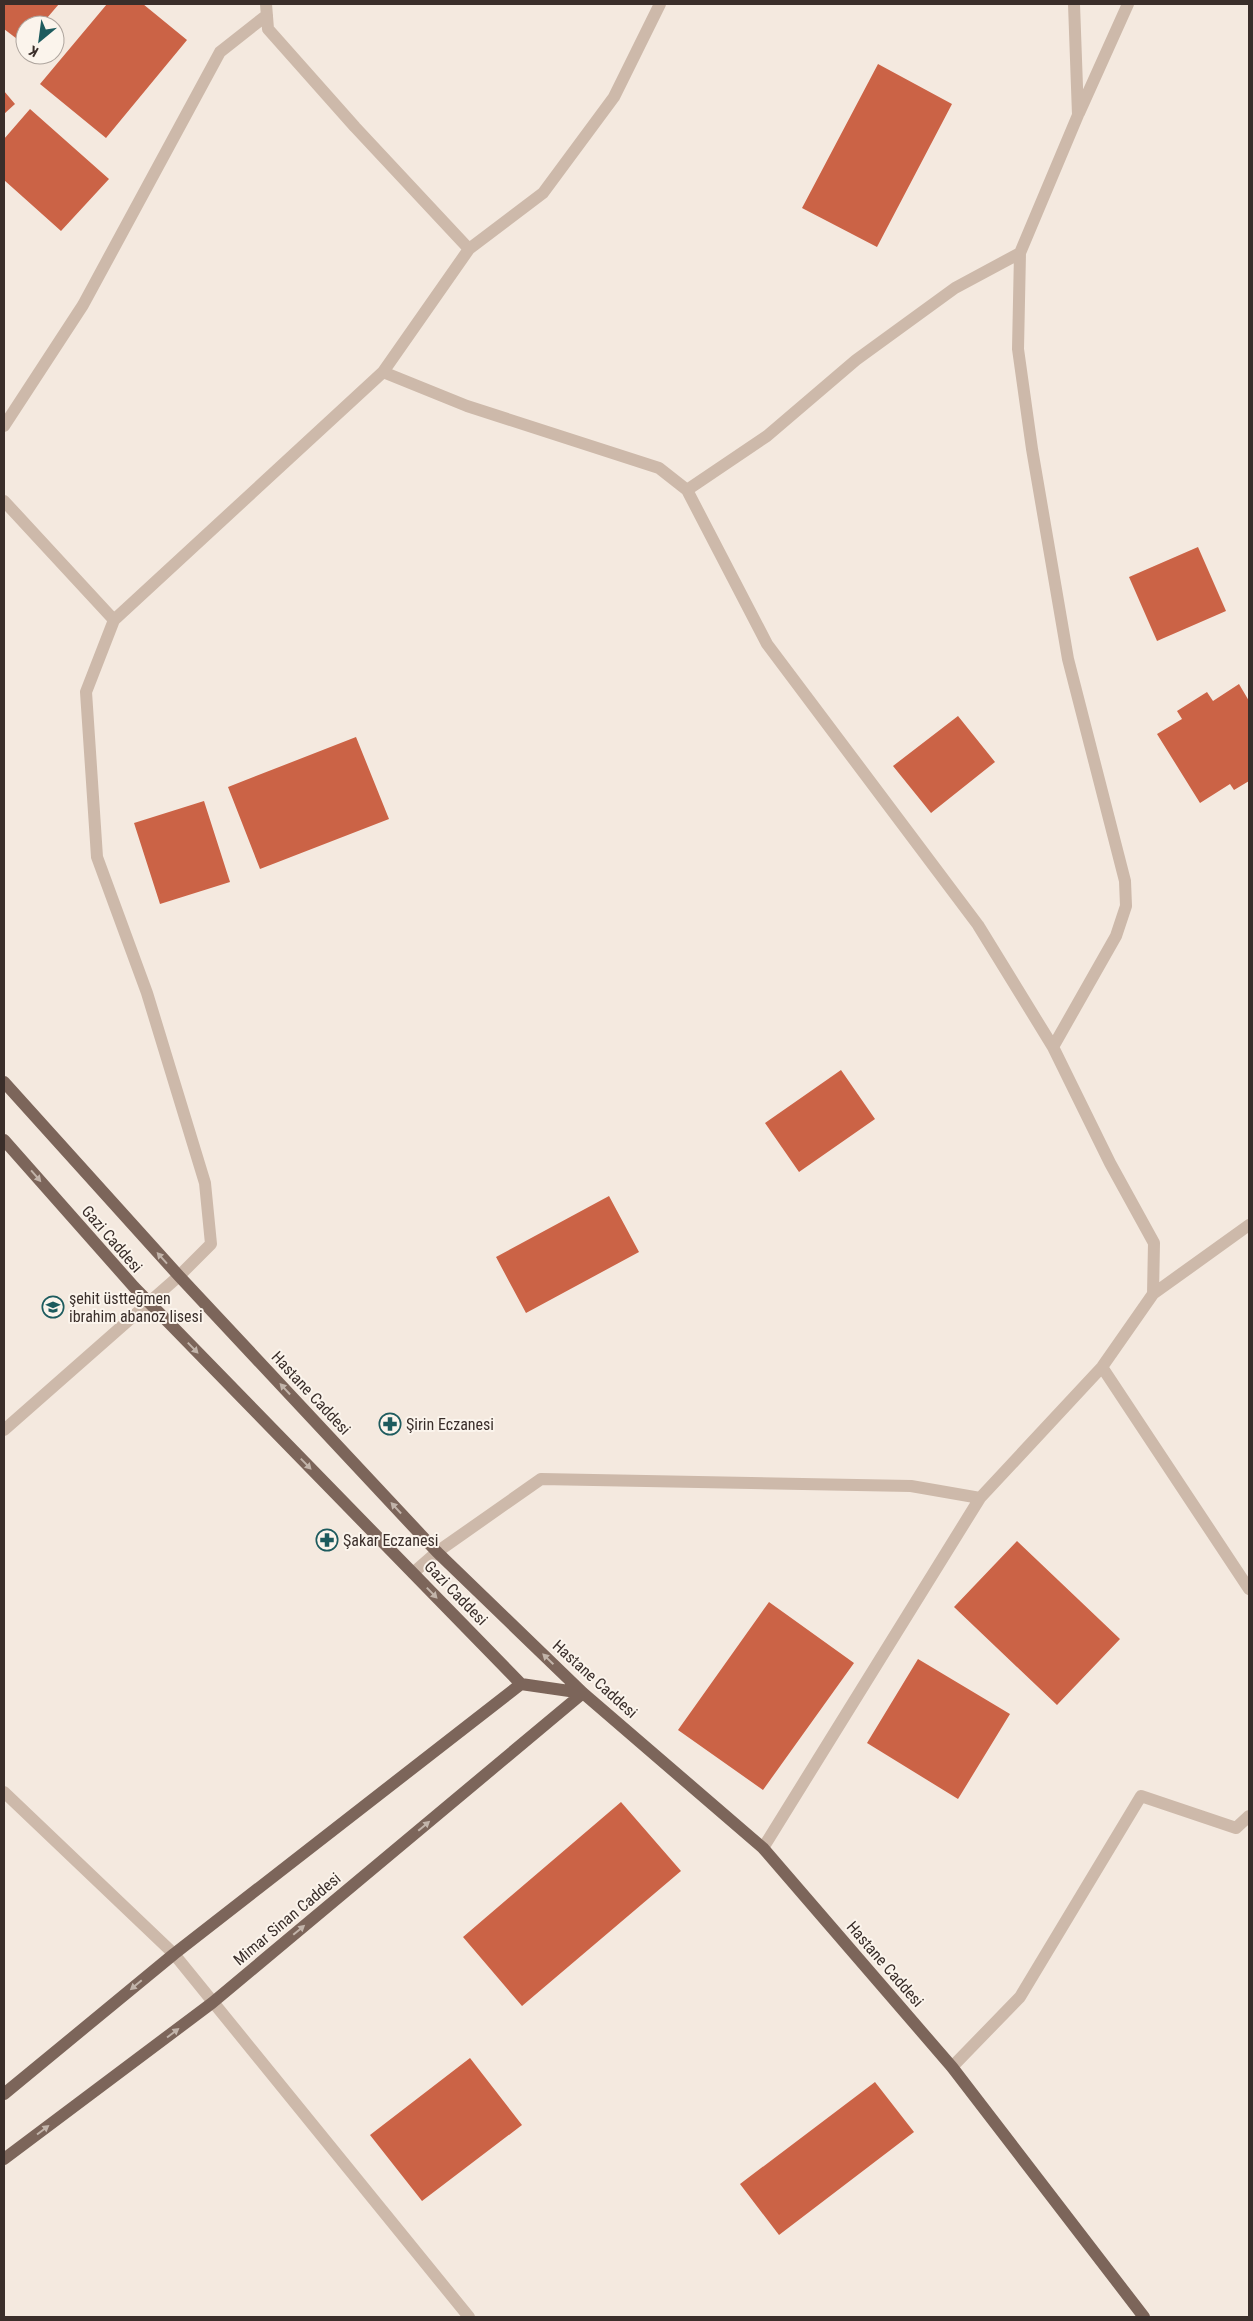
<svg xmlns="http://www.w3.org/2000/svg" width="1253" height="2321" font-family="'Roboto Condensed',sans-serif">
	<rect width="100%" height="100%" fill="#f4e9df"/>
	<path fill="#cb6346" d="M4,4H59L41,25H25V45L4,29Z
		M107,4H143L187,40L106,138L40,84Z
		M878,64L952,104L877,247L802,208Z
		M4,91L15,104L4,114Z
		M30,109L109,179L61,231L4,180V139Z
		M1198,547L1226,611L1157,641L1129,577Z
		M1239,684L1249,701V781L1234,790L1230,784L1200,803L1157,734L1182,719L1177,711L1207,692L1213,701Z
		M958,716L995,762L931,813L893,766Z
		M356,737L389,819L260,869L228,787Z
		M204,801L230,882L160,904L134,823Z
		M841,1070L875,1119L799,1172L765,1123Z
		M609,1196L639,1252L526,1313L496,1257Z
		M1017,1541L1120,1639L1057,1705L954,1607Z
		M769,1602L854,1663L763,1790L678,1730Z
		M918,1659L1010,1714L958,1799L867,1743Z
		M621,1802L681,1871L522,2006L463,1937Z
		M470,2058L522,2125L422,2201L370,2135Z
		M875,2082L914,2132L779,2235L740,2184Z"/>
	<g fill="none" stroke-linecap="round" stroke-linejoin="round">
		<path stroke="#cdb9aa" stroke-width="12" d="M266,4L268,29L355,127L469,249
			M1079,113L1128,4
			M383,372L469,249L543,193L614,97L660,4
			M4,426L83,305L220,52L267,15
			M687,490L767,436L856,360L955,288L1020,253
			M4,501L114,620
			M1053,1047L1116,936L1126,906L1125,881L1068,659L1032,449L1018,349L1020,253L1078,115L1074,4
			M1153,1294L1249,1225
			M1102,1367L1249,1589
			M4,1430L179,1276L211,1244L205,1183L147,993L97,857L86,692L114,620L383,372L467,406L659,468L687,490L767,644L978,925L1053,1047L1110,1163L1154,1243L1153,1294L1102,1367L980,1498L763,1848
			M413,1573L437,1552L541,1479L911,1486L980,1498
			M4,1792L174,1954L469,2317
			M952,2067L1020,1997L1141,1796L1236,1828L1249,1816"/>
		<path stroke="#7c655a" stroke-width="12" d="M4,1082L179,1276L437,1552L583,1693L763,1848L952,2067L1144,2317
			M4,1140L134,1287L521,1684L174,1954L4,2094
			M521,1684L583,1693
			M4,2159L212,2003L583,1693"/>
	</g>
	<defs><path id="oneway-solid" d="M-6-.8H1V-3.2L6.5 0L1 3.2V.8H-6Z" transform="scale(1.25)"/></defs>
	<g fill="#c2b4aa">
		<use href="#oneway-solid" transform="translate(36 1176) rotate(49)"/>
		<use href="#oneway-solid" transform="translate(162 1258) rotate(-132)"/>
		<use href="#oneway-solid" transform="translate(193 1348) rotate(46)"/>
		<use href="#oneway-solid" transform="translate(285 1389) rotate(-133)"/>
		<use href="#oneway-solid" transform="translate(306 1464) rotate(46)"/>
		<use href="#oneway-solid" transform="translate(396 1508) rotate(-133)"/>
		<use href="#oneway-solid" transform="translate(432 1593) rotate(46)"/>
		<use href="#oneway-solid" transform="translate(548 1659) rotate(-136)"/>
		<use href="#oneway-solid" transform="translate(424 1826) rotate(-40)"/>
		<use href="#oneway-solid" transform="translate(299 1930) rotate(-40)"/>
		<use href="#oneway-solid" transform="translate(136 1985) rotate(140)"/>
		<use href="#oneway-solid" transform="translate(173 2033) rotate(-37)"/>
		<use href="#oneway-solid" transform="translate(43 2130) rotate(-37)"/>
	</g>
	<defs>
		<g id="school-ring" transform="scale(1.125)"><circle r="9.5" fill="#fbf4ec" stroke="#1d5b5e" stroke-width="1.5"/><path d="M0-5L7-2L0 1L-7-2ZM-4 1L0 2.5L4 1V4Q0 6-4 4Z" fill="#1d5b5e"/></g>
		<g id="pharmacy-ring" transform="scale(1.125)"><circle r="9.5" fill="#fbf4ec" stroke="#1d5b5e" stroke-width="1.5"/><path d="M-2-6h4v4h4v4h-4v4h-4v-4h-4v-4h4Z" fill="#1d5b5e"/></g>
	</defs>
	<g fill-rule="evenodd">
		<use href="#school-ring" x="53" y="1307"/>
		<use href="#pharmacy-ring" x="390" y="1424"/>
		<use href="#pharmacy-ring" x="327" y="1540"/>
	</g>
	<g text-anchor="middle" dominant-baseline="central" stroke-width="4" stroke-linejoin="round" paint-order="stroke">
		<g font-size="16" fill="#3a2e2a" stroke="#fbf4ec">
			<text transform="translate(112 1239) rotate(49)">Gazi Caddesi</text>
			<text transform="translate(311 1393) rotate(47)">Hastane Caddesi</text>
			<text transform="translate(456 1593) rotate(46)">Gazi Caddesi</text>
			<text transform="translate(595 1679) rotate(42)">Hastane Caddesi</text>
			<text transform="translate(287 1919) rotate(-40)">Mimar Sinan Caddesi</text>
			<text transform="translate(885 1964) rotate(49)">Hastane Caddesi</text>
		</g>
		<g font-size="16" fill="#3a2e2a" stroke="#fbf4ec" text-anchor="start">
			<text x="69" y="1298">şehit üstteğmen<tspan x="69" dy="18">ibrahim abanoz lisesi</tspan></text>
			<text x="406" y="1424">Şirin Eczanesi</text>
			<text x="343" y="1540">Şakar Eczanesi</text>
		</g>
	</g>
	<rect width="1253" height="2321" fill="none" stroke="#3a2e2a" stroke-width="10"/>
	<g transform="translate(40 40) rotate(209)"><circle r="24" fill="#fbf4ec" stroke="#aea59e"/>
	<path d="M0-4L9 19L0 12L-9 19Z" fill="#1d5b5e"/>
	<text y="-8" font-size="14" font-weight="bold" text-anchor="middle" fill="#3a2e2a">K</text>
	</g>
</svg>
